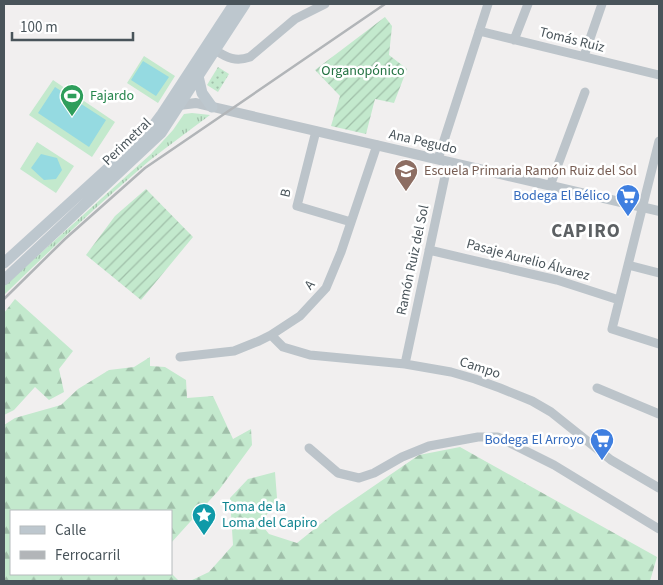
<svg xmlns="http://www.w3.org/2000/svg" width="663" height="585" font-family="'Source Sans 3',sans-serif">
	<defs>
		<pattern id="grass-tufts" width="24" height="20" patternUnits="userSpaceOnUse" patternTransform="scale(1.25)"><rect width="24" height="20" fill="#c3e9cd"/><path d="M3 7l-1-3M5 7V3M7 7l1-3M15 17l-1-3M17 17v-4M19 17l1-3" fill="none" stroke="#a0bfa9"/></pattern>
		<pattern id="forest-firs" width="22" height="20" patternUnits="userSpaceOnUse" patternTransform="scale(1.25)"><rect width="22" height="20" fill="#c3e9cd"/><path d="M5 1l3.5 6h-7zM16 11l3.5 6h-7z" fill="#a0bfa9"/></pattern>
		<pattern id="park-dots" width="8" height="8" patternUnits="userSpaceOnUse" patternTransform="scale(1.25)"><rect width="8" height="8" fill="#c3e9cd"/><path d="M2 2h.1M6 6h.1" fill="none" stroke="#a0bfa9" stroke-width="1.8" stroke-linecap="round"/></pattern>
		<pattern id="garden-furrows" width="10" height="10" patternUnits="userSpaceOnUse" patternTransform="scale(1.25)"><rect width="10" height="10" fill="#c3e9cd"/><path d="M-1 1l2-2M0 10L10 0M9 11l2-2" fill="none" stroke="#a0bfa9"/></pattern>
	</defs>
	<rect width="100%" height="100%" fill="#f1efef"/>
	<path fill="url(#grass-tufts)" d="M192,113L210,115C190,130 169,145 149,161C99,204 51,249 4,295V286L151,154L173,130L184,114Z"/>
	<path fill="url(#forest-firs)" d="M15,299L73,351L59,369L64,392L49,400L35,387L14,410L4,415V313Z
		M150,357V366L165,367L186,380L187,398L213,396L233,439L251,429L252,445L219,490L171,543V511H11V574L171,573L179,581H4V425L15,418L61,405L78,389L109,370L134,367Z
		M460,447L657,557L650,581H190L209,572L233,545L230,498L248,479L275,472L277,498L261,524L269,534L297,543L333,514L419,455Z"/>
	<path fill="url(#park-dots)" d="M218,67L229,74L218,92L207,85Z"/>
	<path fill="url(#garden-furrows)" d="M385,17L392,26L389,55L407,69L394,103L375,99L366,134L331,126L340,96L315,70Z
		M146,189L193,237L141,300L86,255L115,216Z"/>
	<path fill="#c3e9cd" d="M144,56L175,76L158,103L127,83Z
		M53,80L115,122L92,157L29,115Z
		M37,142L74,166L56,193L20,169Z"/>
	<path fill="#95dae1" d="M143,61L169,77L156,96L131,80Z
		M55,87L106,120L89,147L38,113Z
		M41,154L57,158L62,170L56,179L44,180L31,168Z"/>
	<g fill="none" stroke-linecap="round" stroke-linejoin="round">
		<path stroke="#bcc4ca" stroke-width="9" d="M479,31L659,75
			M514,40L528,4
			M215,50C227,58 236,62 250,57L295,19L325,4
			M584,56L602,4
			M316,131L297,206L351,222
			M659,141L612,329L659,344
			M438,159L488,4
			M550,186L585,92
			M429,250L557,280L619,300
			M628,265L659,273
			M271,335L283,347L310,355L405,364L451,372L475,379L500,388L532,401L551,412L611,460L659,488
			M180,357L234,351L259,341L271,335L300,316L326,288L341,252L377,145
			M405,364L448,162
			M597,388L659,414
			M309,448L338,473L359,478L374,473L402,457L429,446L478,437H498L554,465L659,529"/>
		<path stroke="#bcc4ca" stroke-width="10" d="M179,105L196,103L659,211"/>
		<path stroke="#bdc7ce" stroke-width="11" d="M198,76L202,93L212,107
			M4,263L150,130L162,114L234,4
			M4,280L161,133L245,4"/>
		<path stroke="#b2b5b8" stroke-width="2.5" d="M4,299L65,239L145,168L385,4"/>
	</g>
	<defs>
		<g id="stadium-pin" transform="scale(1.25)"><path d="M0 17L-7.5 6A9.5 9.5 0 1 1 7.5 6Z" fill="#2e9e5b" stroke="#fff"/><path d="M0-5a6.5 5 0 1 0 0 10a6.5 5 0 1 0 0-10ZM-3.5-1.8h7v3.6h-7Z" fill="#fff"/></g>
		<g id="school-pin" transform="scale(1.25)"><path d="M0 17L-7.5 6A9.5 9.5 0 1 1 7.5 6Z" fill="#8d6e63" stroke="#fff"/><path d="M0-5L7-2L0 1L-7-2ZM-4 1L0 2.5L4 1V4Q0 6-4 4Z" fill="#fff"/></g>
		<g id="supermarket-pin" transform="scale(1.25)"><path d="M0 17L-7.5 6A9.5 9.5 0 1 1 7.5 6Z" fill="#3f7fe0" stroke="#fff"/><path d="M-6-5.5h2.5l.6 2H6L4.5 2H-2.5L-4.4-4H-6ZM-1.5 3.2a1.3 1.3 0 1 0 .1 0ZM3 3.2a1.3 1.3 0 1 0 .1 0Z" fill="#fff"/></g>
		<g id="sight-pin" transform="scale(1.25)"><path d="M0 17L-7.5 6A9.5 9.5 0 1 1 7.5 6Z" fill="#0f9aa8" stroke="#fff"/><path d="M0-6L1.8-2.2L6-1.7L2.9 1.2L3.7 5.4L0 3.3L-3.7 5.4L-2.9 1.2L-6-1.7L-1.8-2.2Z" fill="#fff"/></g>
	</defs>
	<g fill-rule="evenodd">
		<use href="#stadium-pin" x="72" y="96"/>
		<use href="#school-pin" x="406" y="171"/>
		<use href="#supermarket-pin" x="628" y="196"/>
		<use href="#supermarket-pin" x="602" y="440"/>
		<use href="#sight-pin" x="204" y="515"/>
	</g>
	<g text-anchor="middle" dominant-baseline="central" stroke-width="5" stroke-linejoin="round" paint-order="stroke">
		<g font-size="14" fill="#49545a" stroke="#fff">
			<text transform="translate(572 40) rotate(14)">Tomás Ruiz</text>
			<text transform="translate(127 142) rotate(-44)">Perimetral</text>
			<text transform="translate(423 142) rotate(13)">Ana Pegudo</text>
			<text transform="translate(286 193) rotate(-77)">B</text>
			<text transform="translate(413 260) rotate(-78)">Ramón Ruiz del Sol</text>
			<text transform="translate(528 260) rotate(15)">Pasaje Aurelio Álvarez</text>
			<text transform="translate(310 285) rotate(-50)">A</text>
			<text transform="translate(480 368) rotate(18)">Campo</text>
		</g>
		<g font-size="14" fill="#237242" stroke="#fff">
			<text x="363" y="71">Organopónico</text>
		</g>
		<g font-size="14" fill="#27864d" stroke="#fff" text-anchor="start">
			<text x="90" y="96">Fajardo</text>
		</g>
		<g font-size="14" fill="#785e54" stroke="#fff" text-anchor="start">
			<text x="424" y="171">Escuela Primaria Ramón Ruiz del Sol</text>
		</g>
		<g font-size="14" fill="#366cbe" stroke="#fff" text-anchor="end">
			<text x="610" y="196">Bodega El Bélico</text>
			<text x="584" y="440">Bodega El Arroyo</text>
		</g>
		<g font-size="14" fill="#0d838f" stroke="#fff" text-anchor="start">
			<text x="222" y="507">Toma de la<tspan x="222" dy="16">Loma del Capiro</tspan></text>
		</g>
		<g font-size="19" font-weight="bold" letter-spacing="1" fill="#5c6063" stroke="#fff">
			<text x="586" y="231">CAPIRO</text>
		</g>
	</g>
	<rect width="663" height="585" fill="none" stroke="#49545a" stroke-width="10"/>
	<rect x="10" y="510" width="162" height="65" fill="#ffffff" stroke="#b6bbbd"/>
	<rect x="20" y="526" width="25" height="8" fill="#bdc7ce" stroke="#b6bbbd"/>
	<text x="55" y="535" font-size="15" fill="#49545a">Calle</text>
	<rect x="20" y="551" width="25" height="8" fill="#b2b5b8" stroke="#b6bbbd"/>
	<text x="55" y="560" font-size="15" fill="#49545a">Ferrocarril</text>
	<path d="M12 32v8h121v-8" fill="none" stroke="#49545a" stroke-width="2.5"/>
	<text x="20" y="32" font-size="15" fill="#49545a" stroke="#ffffff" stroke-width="4" paint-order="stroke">100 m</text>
</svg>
